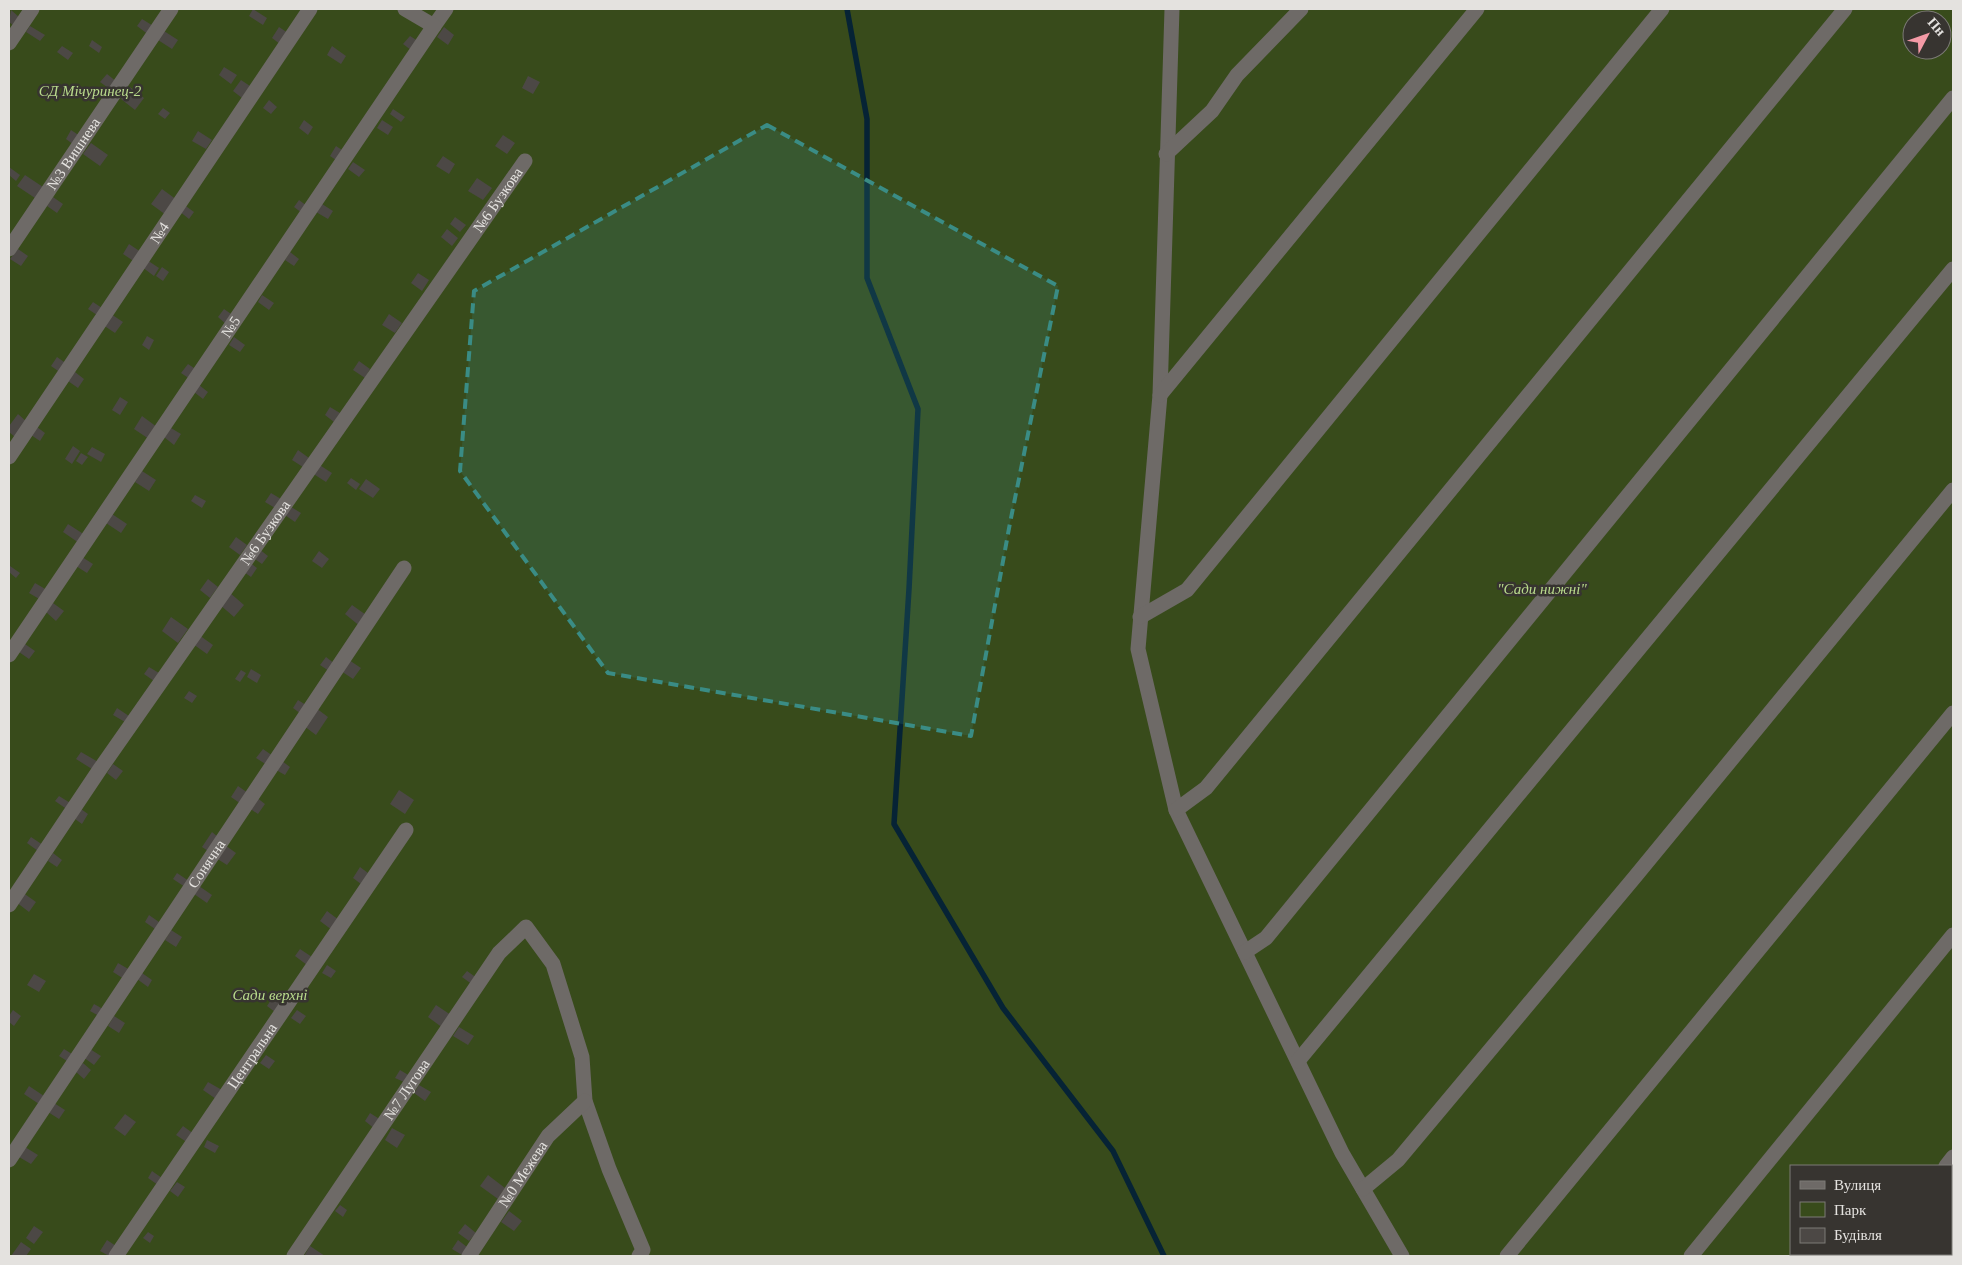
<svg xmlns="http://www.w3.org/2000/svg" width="1962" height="1265" font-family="'Times New Roman',serif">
	<rect width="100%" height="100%" fill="#373430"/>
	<path fill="#384b1b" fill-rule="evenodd" d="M9,9H1953V1256H9ZM1912,20H1942V50H1912ZM1791,1166H1951V1254H1791Z"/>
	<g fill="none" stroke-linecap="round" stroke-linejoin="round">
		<path stroke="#062335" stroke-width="5.5" d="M847,9L867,119V278L918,409L909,589L894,824L1003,1008L1113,1151L1164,1256"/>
	</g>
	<path fill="#4c4845" d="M253,9L267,18L263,25L249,16Z
		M11,10L19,17L13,25L9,22Z
		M142,19L155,27L149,35L137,26Z
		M30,26L45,35L40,41L26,32Z
		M279,27L288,33L280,44L272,38Z
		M444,27L454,35L448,45L437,37Z
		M164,31L178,40L172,49L158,40Z
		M410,36L418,41L411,50L403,44Z
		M92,40L102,47L99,53L89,46Z
		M62,46L73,53L68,60L57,52Z
		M332,46L346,56L341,64L327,55Z
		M224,67L237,75L231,84L219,75Z
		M107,74L117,82L111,90L100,82Z
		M528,76L540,82L533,94L522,88Z
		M241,80L250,86L242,98L233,91Z
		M130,87L144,98L135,110L121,99Z
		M269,100L277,107L271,114L263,108Z
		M163,108L170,113L165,119L158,114Z
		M393,109L405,117L401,122L390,114Z
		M304,120L313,127L308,135L299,128Z
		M382,120L393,127L388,135L377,128Z
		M71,130L80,136L74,145L66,139Z
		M198,131L212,140L206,149L192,141Z
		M503,135L515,143L507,154L495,146Z
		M91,143L108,155L100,166L83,154Z
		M336,146L345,152L339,162L330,156Z
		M443,156L455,164L449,174L436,166Z
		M353,162L365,170L359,177L348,169Z
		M9,167L20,175L16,181L9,175Z
		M25,175L46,189L38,200L17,186Z
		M477,178L492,188L483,200L468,191Z
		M162,189L177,200L166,215L151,204Z
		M53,197L63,204L57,213L47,206Z
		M299,200L307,206L302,213L294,207Z
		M183,204L194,212L189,219L179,211Z
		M322,204L333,211L328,219L316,212Z
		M455,217L466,225L460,232L450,224Z
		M447,229L458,238L452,246L441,237Z
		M129,244L141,252L135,262L123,254Z
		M18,249L28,256L21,266L10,259Z
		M290,252L299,259L294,266L285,260Z
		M147,260L159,268L154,276L142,267Z
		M162,267L169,272L163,281L156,276Z
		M418,273L429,280L422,291L411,283Z
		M262,295L274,303L269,310L258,302Z
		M93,302L102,308L97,315L88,309Z
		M224,309L234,316L227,325L218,317Z
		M111,314L123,322L115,333L103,325Z
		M389,314L402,323L395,333L382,325Z
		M147,336L154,340L149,350L142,345Z
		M234,337L245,345L240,352L229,345Z
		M57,357L67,364L61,373L51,366Z
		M359,361L370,369L365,378L353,370Z
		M188,364L197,370L190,379L181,373Z
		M75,372L84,379L78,388L68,381Z
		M199,385L208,392L203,399L194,392Z
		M120,397L128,402L120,415L112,410Z
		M330,407L340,413L334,422L325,415Z
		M18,414L27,422L15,437L9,432V426Z
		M142,416L157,427L149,439L134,429Z
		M37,427L45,433L40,441L31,435Z
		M171,428L181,434L174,445L164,437Z
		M73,446L80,451L72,464L65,459Z
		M92,447L105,454L101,462L87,454Z
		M298,450L309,458L303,467L292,460Z
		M81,453L88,457L82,465L76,461Z
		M318,464L332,473L326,482L312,473Z
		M142,471L156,480L149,491L135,482Z
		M351,478L360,484L356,490L347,483Z
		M366,479L380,489L373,498L359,489Z
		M271,493L281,499L275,508L265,502Z
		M195,495L206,501L202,508L191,501Z
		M288,505L301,513L295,522L282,513Z
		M112,514L127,524L121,533L106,523Z
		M68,524L85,535L79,543L63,532Z
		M236,537L247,545L240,555L229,547Z
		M259,549L268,556L262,564L252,557Z
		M319,551L329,559L322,568L312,561Z
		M82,557L93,564L87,573L76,566Z
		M248,561L257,568L251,577L241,570Z
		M10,566L20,573L16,578L9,572Z
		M208,579L218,587L210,598L200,590Z
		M35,583L47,590L41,600L29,593Z
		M229,592L244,605L234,617L219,604Z
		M53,603L64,611L56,621L46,612Z
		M352,605L369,617L361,627L345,614Z
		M171,617L188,629L178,643L162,631Z
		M199,635L213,645L207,654L193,644Z
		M25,644L35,651L29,659L19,652Z
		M326,657L335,664L329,671L320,665Z
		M349,660L361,668L353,679L341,671Z
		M149,667L159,673L154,681L144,674Z
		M251,669L261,675L257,683L247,677Z
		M241,670L246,673L240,682L235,679Z
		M189,691L197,696L192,703L184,698Z
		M298,700L306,705L301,714L293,708Z
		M117,708L129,716L125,722L113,715Z
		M316,708L328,717L316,735L304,726Z
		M263,749L273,756L267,765L256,758Z
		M81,752L100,763L95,771L76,759Z
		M282,761L290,767L285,775L276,770Z
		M113,764L123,771L116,780L107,773Z
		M238,786L248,793L241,804L231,797Z
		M399,790L414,800L405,814L390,804Z
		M59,796L72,804L68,810L55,801Z
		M256,797L265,804L258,814L249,808Z
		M81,809L88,814L82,824L75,819Z
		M212,832L218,837L208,851L202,847Z
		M31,837L43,845L38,851L27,843Z
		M225,845L236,853L227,865L216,858Z
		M53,853L62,860L57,867L48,861Z
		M360,867L368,873L361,884L353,878Z
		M177,873L189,881L185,887L173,879Z
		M199,886L212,895L207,903L194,894Z
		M22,892L36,902L29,912L16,902Z
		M327,911L339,920L332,930L320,921Z
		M149,915L159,922L155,929L145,922Z
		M171,930L182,937L176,947L165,940Z
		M300,949L312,957L307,965L295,956Z
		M118,963L130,970L124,979L113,972Z
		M327,965L336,971L331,978L322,973Z
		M467,971L477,978L473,985L462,977Z
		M142,973L152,980L148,987L137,979Z
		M34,974L46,981L39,992L27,985Z
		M275,994L283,1000L275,1012L267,1006Z
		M94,1004L103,1009L99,1016L90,1011Z
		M436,1005L451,1015L443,1028L428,1017Z
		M13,1010L21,1016L14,1026L9,1022V1016Z
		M297,1010L306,1016L300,1024L291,1018Z
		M114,1016L125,1023L119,1033L108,1026Z
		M459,1027L474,1036L468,1045L453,1036Z
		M64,1049L72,1054L67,1061L59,1056Z
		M90,1049L101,1056L94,1065L83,1057Z
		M266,1055L275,1061L269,1069L260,1063Z
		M83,1063L91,1070L84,1079L76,1072Z
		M400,1070L410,1076L406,1083L395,1078Z
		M208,1082L222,1090L216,1099L203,1090Z
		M419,1085L431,1092L425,1101L414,1093Z
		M29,1086L44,1096L39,1104L24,1094Z
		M54,1103L65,1110L59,1119L48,1112Z
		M370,1113L381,1120L375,1129L365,1121Z
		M125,1114L136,1122L125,1136L114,1128Z
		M183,1126L194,1134L188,1143L176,1135Z
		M392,1128L405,1135L397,1148L385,1140Z
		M207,1140L219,1146L215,1153L204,1147Z
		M25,1147L38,1155L31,1164L19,1157Z
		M152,1171L162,1178L158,1185L148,1178Z
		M488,1175L505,1188L498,1199L480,1186Z
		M177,1182L185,1187L178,1197L170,1191Z
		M340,1205L347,1210L343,1217L335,1211Z
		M509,1211L522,1221L514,1231L501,1222Z
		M465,1224L476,1233L469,1241L458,1233Z
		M34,1226L43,1232L34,1244L26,1238Z
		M148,1232L154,1236L150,1243L143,1238Z
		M107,1240L116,1246L109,1256L100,1251Z
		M458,1240L467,1247L462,1255L452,1249Z
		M21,1242L31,1249L26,1256H11Z
		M310,1246L325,1256H304Z"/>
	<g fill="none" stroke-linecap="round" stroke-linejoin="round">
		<g stroke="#6e6a67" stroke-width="15">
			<path d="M1172,9L1160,395L1138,649L1176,810L1342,1153L1402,1256"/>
			<path d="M434,26L446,9"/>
			<path d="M9,43L32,9"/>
			<path d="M1166,154L1212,111L1237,75L1301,9"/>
			<path id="s1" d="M9,249L171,9"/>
			<path d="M1160,395L1477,9"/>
			<path id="s2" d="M9,457L310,9"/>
			<path d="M1140,617L1187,590L1662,9"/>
			<path id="s3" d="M9,655L434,26L405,9"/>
			<path d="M1176,810L1206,788L1845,9"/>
			<path id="s4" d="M9,905L100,769L525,161"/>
			<path d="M1245,952L1266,938L1953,98"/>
			<path d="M1298,1061L1953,269"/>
			<path id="s5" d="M9,1160L404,568"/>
			<path d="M1946,1166L1953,1157"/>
			<path d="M1363,1189L1398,1160L1634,878L1953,490"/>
			<path id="s6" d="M116,1256L406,830"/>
			<path id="s7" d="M294,1256L499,953L526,927L553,964L582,1057L585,1101L609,1169L643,1250L639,1256"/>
			<path id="s8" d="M469,1256L548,1136L585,1101"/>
			<path d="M1507,1256L1953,713"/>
			<path d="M1691,1256L1953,935"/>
			<path d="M1874,1256L1876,1254"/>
		</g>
	</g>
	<path fill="#3a8c85" fill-opacity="0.2" stroke="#3a8c85" stroke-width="4" stroke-dasharray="10 6" stroke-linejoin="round" d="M767,125L1058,286L1010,523L971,736L608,673L460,471L474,291Z"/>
	<g text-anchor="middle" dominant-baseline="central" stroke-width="5" stroke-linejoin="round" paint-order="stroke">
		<g font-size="15" font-style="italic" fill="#b9db8c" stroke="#373430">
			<text x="90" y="91">СД Мічуринец-2</text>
			<text x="1542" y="589">"Сади нижні"</text>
			<text x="270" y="995">Сади верхні</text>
		</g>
		<g font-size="15" fill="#e4e2df" stroke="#373430">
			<text stroke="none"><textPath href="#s1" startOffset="115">№3 Вишнева</textPath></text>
			<text stroke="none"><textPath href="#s4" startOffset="858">№6 Бузкова</textPath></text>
			<text stroke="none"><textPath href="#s2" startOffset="270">№4</textPath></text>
			<text stroke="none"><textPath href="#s3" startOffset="396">№5</textPath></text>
			<text stroke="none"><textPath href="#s4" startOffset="452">№6 Бузкова</textPath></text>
			<text stroke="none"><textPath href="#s5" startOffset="356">Сонячна</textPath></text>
			<text stroke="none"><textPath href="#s6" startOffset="242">Центральна</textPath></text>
			<text stroke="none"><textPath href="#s7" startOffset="201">№7 Лугова</textPath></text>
			<text stroke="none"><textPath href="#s8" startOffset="98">№0 Межева</textPath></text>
		</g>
	</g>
	<rect width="1962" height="1265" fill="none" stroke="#e4e2df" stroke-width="20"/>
	<rect x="1790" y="1165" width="162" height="90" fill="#373430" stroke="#7c7a76"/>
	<rect x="1800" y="1181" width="25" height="8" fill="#6e6a67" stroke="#7c7a76"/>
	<text x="1834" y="1190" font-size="15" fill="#e4e2df">Вулиця</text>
	<rect x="1800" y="1202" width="25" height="15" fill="#384b1b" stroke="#7c7a76"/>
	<text x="1834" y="1215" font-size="15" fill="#e4e2df">Парк</text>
	<rect x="1800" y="1228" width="25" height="15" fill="#4c4845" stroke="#7c7a76"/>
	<text x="1834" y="1240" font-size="15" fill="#e4e2df">Будівля</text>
	<g transform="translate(1927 35) rotate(49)"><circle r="24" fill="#373430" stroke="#7c7a76"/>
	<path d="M0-4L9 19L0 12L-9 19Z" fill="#f49aa6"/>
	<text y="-8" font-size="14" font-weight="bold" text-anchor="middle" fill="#e4e2df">Пн</text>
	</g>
</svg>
